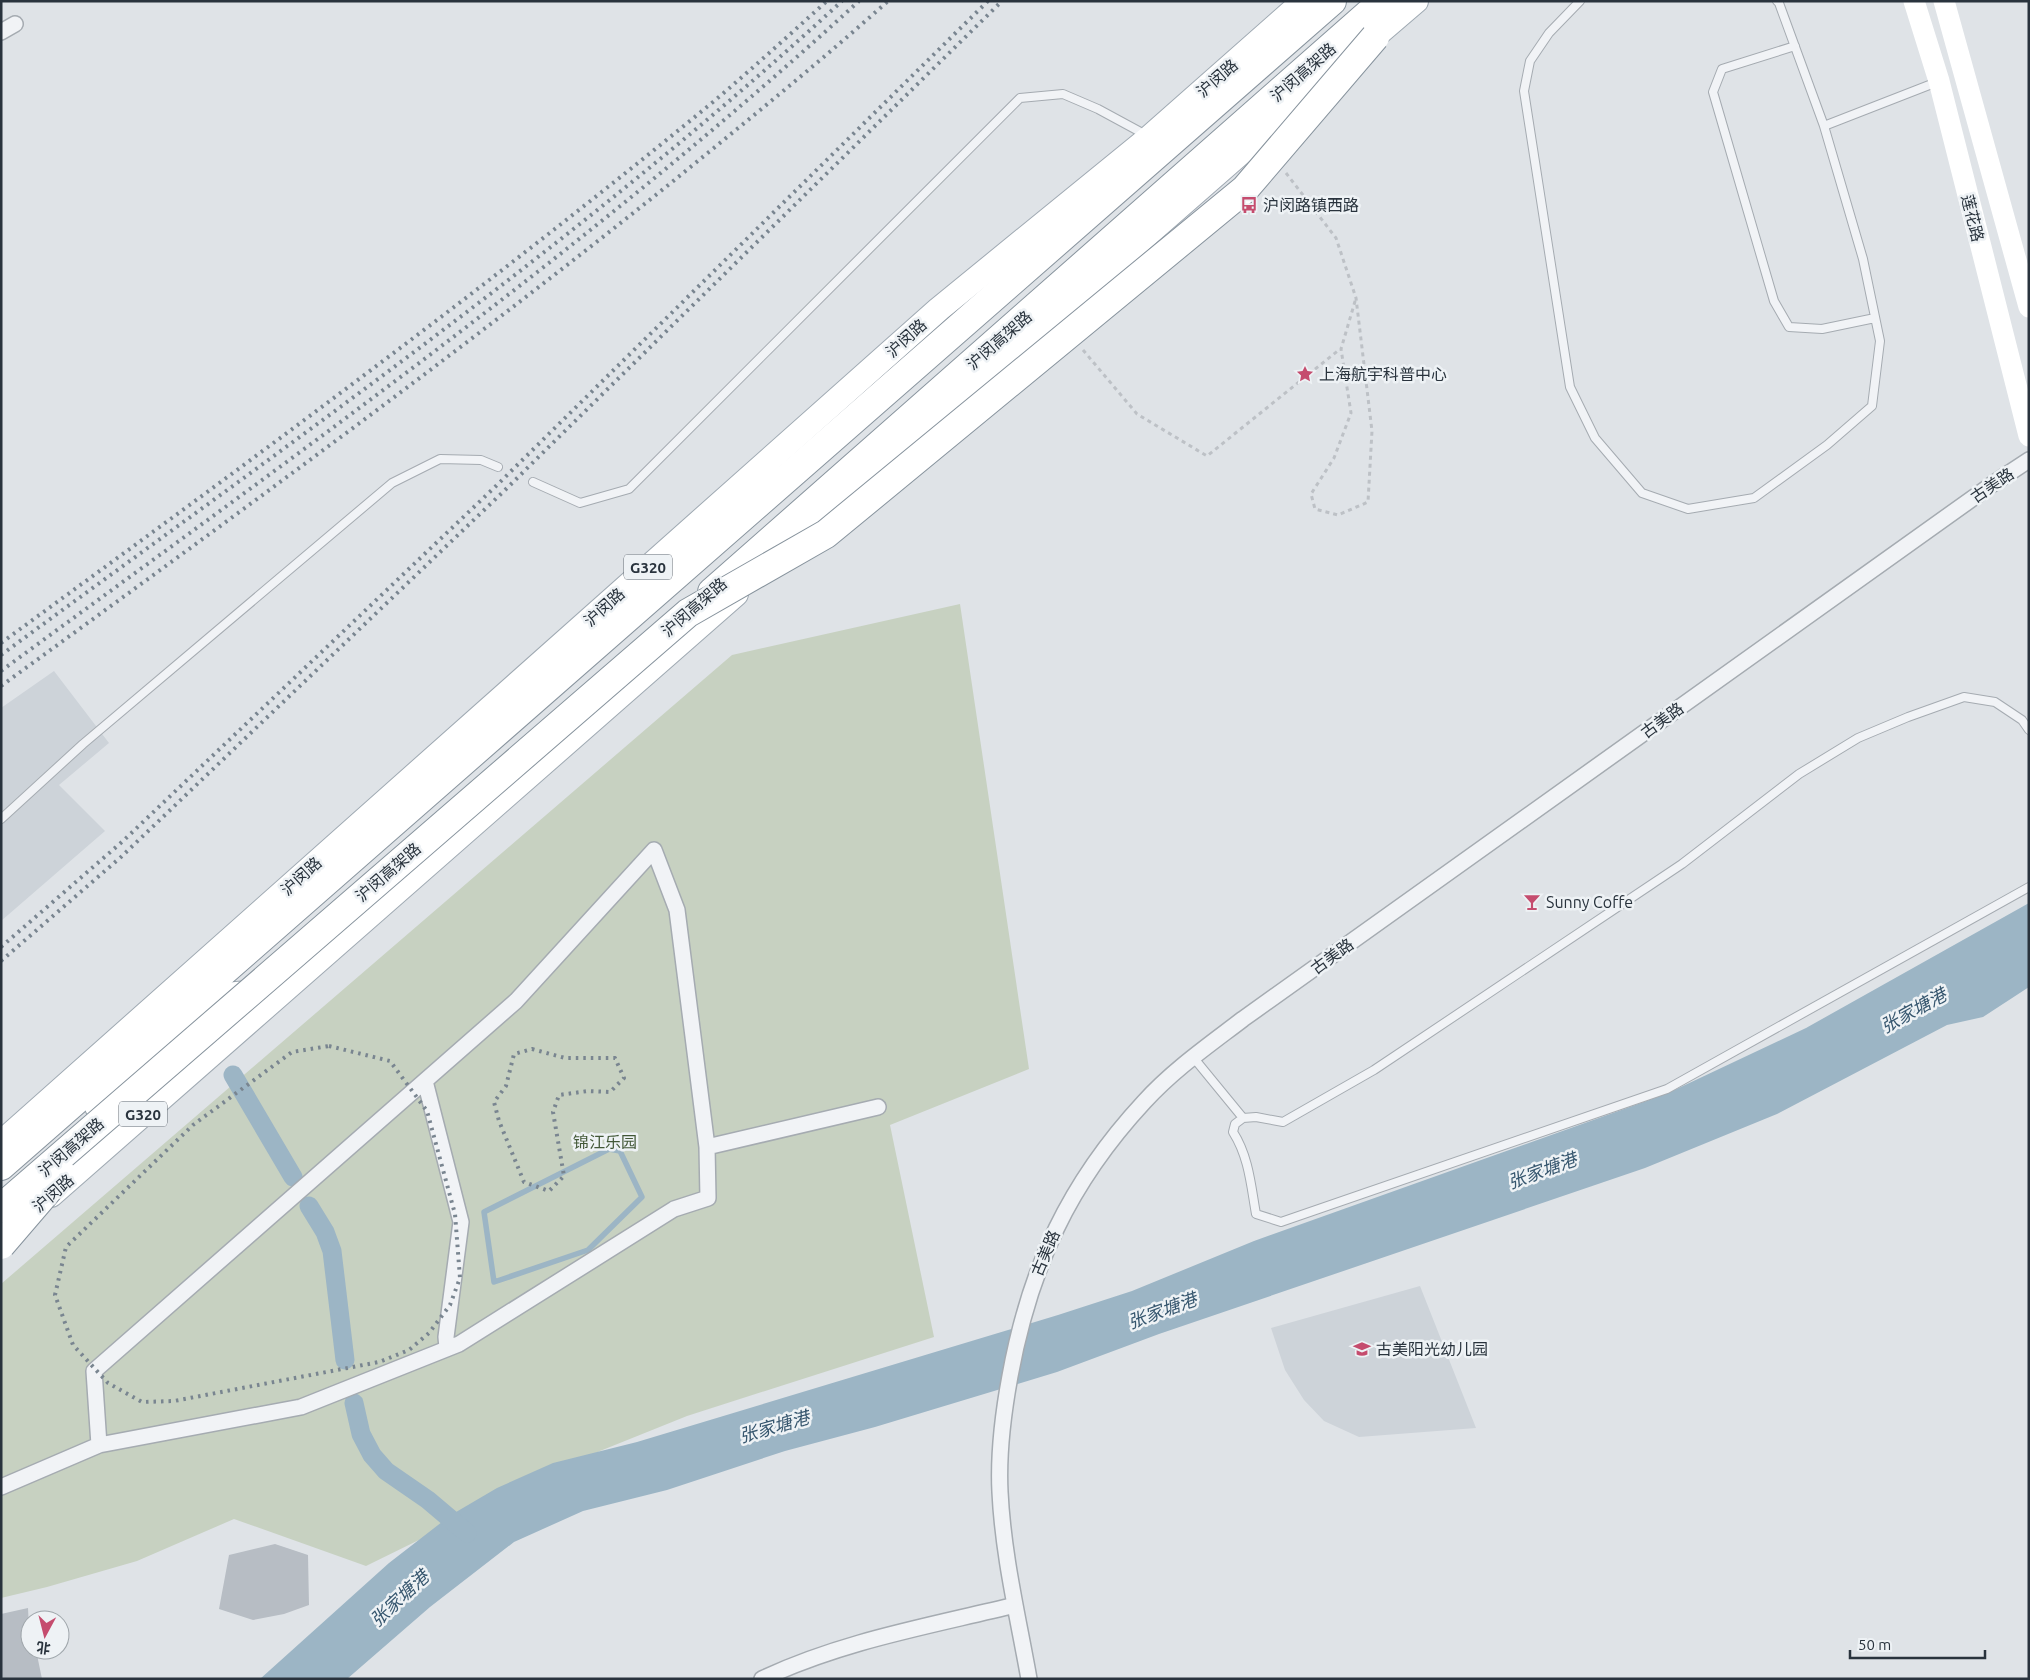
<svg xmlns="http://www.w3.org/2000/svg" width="2030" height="1680" font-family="Ubuntu,'Noto Sans SC',sans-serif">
	<rect width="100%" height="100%" fill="#dfe3e7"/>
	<path fill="#cdd3d9" d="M54,671L109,743L59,785L105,831L1,921V708Z
		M1420,1286L1476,1428L1359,1437L1324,1421L1304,1400L1285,1370L1271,1328Z"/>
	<path fill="#c7d1c1" d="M960,604L1029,1069L890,1125L934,1337L687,1416L600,1451L366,1566L234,1519L137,1561L47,1587L1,1598V1284L732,655Z"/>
	<path fill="#9cb5c5" d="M2029,903V987L1983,1017L1947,1025L1777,1114L1645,1168L1159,1334L1057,1372L875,1427L785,1451L667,1490L583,1511L514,1542L430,1607L347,1679H260L389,1563L451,1515L497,1488L553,1463L637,1442L1058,1315L1132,1291L1254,1241L1666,1094L1806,1028Z"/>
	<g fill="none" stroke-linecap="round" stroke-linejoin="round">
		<path stroke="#9cb5c5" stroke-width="5.5" d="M609,1149L620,1151L642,1197L588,1250L494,1282L484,1212Z"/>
		<path stroke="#9cb5c5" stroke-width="19" d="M233,1075L293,1177
			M309,1206L325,1232L332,1251L345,1360
			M354,1403L361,1434L372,1455L386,1471L428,1500L467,1533"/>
	</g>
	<path fill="#b7bdc4" d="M275,1544L308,1555L309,1605L284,1614L253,1620L219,1609L229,1555Z
		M28,1608L30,1650H36L42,1679H1V1614Z"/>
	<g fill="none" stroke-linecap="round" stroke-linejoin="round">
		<g stroke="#a5abb1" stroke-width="10">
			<path id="lane" d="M1580,1L1549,33L1530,61L1524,91L1570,387L1595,438L1642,493L1688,509L1754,498L1827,445L1872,406L1880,341L1863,259L1824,126L1779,3L1777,1
				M1795,46L1722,69L1713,92L1774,301L1789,327L1822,329L1875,318
				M1824,126L1937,82
				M533,482L580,503L629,489L1020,98L1063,94L1098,109L1146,135
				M2029,730L2022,720L1995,702L1964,697L1908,717L1858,738L1799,774L1682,864L1374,1070L1283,1122L1256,1117L1243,1118L1235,1124L1233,1132C1249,1157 1251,1186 1256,1214L1281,1222L1667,1089L2029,887
				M1,819L83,744L392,483L440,459L481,460L498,467
				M1193,1057L1243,1118"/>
		</g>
		<g stroke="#a5abb1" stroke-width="18">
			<path id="street" d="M1,32L15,24
				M425,1081L461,1222L446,1337L447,1348
				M707,1147L878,1107
				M1,1487L99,1445L301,1407L459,1344L674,1209L708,1198L707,1147L677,910L654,850L516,1001L94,1371L99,1445
				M762,1679C842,1641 930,1626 1015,1605
				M1029,1679C1018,1617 1003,1555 1000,1492C998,1453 1003,1414 1010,1376C1030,1267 1069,1183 1144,1102C1173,1070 1209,1045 1243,1019L1994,483L2029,460"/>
		</g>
		<g stroke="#9fa9b2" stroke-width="26">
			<path id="primary" d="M1360,49L1416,1
				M792,545L1333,72
				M97,1107L225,995L259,992
				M1,1143L939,309L1150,137L1304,1
				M51,1195L736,594"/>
		</g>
		<g stroke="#87939d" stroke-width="30">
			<path id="highway" d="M712,592L1383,1
				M1,1166L1332,1"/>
		</g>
		<path stroke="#bdc1c6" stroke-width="3" stroke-dasharray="4 4" stroke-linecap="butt" d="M1286,173L1336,238L1356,298L1372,431L1368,502L1338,515L1315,509L1311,494L1334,458L1351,413L1341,349L1356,298
			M1083,350L1137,414L1207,456L1340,349"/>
		<use href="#lane" stroke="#f1f3f6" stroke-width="8"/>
		<use href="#street" stroke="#f1f3f6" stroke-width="15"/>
		<path stroke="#fff" stroke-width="21" d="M1914,1L1939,81L2029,436
			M1944,1L2029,307"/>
		<use href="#primary" stroke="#fff" stroke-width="24"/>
		<use href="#highway" stroke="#fff" stroke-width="28"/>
		<path stroke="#798590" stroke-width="4" stroke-dasharray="2.5 5" stroke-linecap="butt" d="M1,643C242,467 482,292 713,102C752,69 789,35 827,1
			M1,655C287,445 581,241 842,1
			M1,671C294,456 591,247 859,1
			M1,686C229,520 457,355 677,178C748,120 820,62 888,1
			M1,947L123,841L496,486L988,1
			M1,961L121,857L504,491L1002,1
			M329,1046L390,1061L427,1111L455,1214L460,1278L450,1305L429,1333L409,1350L379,1362L174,1401L142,1402L108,1383L73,1345L55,1295L66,1247L193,1125L292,1052Z
			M532,1049L565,1058H615L624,1078L610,1092L588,1091L559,1095L553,1112L564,1176L549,1191L524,1182L499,1121L494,1102L506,1086L514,1054Z"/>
		<g stroke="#87939d" stroke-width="30" stroke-linecap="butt">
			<path id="highway-bridge" d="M1,1208L688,613L826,534L1245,189L1375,37
				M1,1245L62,1174"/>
		</g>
		<use href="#highway-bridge" stroke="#fff" stroke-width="28"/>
	</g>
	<defs>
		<g id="bus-bare" transform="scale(1.35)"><path d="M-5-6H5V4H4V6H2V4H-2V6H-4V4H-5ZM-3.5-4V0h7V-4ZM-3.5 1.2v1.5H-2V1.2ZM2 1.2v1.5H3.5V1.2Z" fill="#c54c6e" stroke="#eef2f5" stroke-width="2.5" paint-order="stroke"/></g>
		<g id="sight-bare" transform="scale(1.35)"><path d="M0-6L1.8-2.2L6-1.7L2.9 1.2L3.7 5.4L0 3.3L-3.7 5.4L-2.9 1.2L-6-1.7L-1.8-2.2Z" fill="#c54c6e" stroke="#eef2f5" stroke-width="2.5" paint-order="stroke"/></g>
		<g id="bar-bare" transform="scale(1.35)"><path d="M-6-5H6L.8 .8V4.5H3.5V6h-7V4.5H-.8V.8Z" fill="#c54c6e" stroke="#eef2f5" stroke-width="2.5" paint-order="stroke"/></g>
		<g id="school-bare" transform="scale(1.35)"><path d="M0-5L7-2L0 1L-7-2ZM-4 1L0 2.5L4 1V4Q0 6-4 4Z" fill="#c54c6e" stroke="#eef2f5" stroke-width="2.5" paint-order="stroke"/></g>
	</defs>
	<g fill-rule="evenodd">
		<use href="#bus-bare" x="1249" y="205"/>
		<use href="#sight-bare" x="1305" y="374"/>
		<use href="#bar-bare" x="1532" y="902"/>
		<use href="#school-bare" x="1362" y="1349"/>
	</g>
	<g text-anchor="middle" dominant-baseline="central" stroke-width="5" stroke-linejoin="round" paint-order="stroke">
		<g fill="#eef2f5" stroke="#646c74" stroke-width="1">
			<rect x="624" y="554.5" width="48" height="25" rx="4"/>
			<rect x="119" y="1101.5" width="48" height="25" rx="4"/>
		</g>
		<g font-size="15" font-weight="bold" fill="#29333d">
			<text x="648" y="567">G320</text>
			<text x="143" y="1114">G320</text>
		</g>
		<g font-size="16" fill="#29333d" stroke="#eef2f5">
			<text transform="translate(1303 72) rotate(-41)">沪闵高架路</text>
			<text transform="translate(1217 78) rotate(-41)">沪闵路</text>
			<text transform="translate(1973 218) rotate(76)">莲花路</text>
			<text transform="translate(906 338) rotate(-42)">沪闵路</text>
			<text transform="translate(999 340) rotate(-41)">沪闵高架路</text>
			<text transform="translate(1992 485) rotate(-34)">古美路</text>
			<text transform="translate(604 607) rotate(-42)">沪闵路</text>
			<text transform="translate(694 607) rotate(-41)">沪闵高架路</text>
			<text transform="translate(1662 720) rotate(-36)">古美路</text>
			<text transform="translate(388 872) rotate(-41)">沪闵高架路</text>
			<text transform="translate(301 876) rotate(-42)">沪闵路</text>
			<text transform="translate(1332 956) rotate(-36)">古美路</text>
			<text transform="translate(71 1147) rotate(-41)">沪闵高架路</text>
			<text transform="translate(53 1193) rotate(-41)">沪闵路</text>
			<text transform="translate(1045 1253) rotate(-67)">古美路</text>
		</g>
		<g font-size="16" fill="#29333d" stroke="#eef2f5" text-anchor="start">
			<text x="1263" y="205">沪闵路镇西路</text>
			<text x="1319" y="374">上海航宇科普中心</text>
			<text x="1546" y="902">Sunny Coffe</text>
			<text x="1376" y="1349">古美阳光幼儿园</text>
		</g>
		<g font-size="16" fill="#425837" stroke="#eef2f5">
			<text x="605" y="1142">锦江乐园</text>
		</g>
		<g font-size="18" font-style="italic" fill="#36566e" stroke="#eef2f5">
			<text transform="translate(1913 1010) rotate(-29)">张家塘港</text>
			<text transform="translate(1542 1170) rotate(-20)">张家塘港</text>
			<text transform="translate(1162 1310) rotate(-20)">张家塘港</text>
			<text transform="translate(774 1426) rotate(-16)">张家塘港</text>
			<text transform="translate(399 1598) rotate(-43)">张家塘港</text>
		</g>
	</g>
	<rect width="2030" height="1680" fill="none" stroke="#29333d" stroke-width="5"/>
	<g transform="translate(45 1635) rotate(187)"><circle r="24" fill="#eef2f5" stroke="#9fa6ab"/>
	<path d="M0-4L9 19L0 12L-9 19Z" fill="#c54c6e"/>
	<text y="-8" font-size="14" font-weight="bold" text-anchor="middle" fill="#29333d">北</text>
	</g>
	<path d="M1850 1650v8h135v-8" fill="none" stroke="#29333d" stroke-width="2.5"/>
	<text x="1858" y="1650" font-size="15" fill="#29333d" stroke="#eef2f5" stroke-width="4" paint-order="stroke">50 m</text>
</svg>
